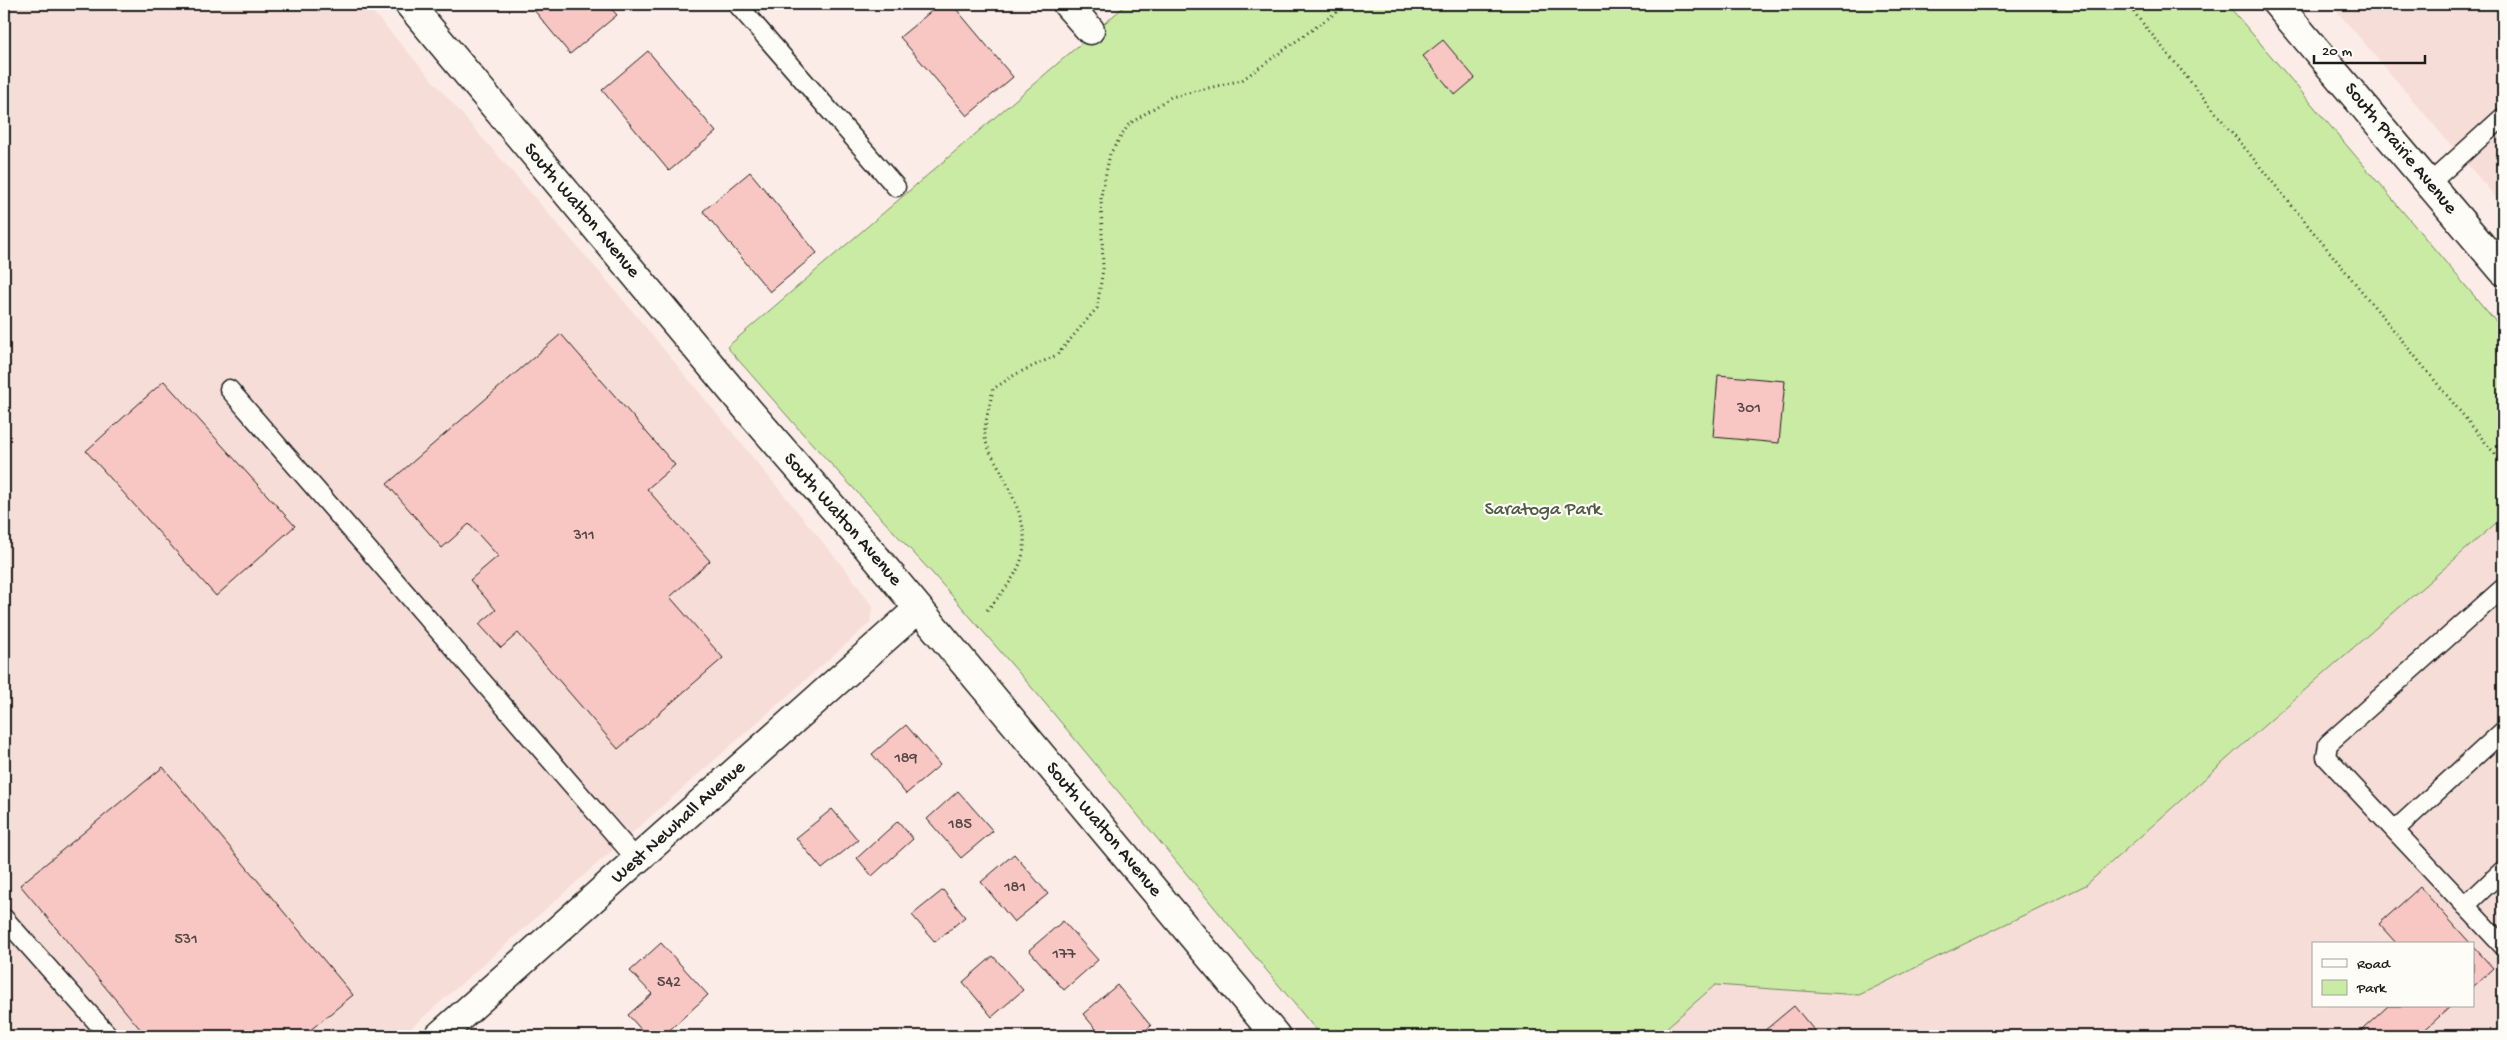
<svg xmlns="http://www.w3.org/2000/svg" width="2507" height="1040" font-family="'Gochi Hand',sans-serif">
	<rect width="100%" height="100%" fill="#fcece7"/>
	<filter id="ink" filterUnits="userSpaceOnUse"><feTurbulence type="fractalNoise" baseFrequency=".02" numOctaves="2"/><feDisplacementMap in="SourceGraphic" scale="10" xChannelSelector="R" yChannelSelector="G"/><feConvolveMatrix kernelMatrix="1 2 1 2 8 2 1 2 1" color-interpolation-filters="sRGB"/></filter>
	<g filter="url(#ink)">
		<path fill="#f7ddd8" fill-rule="evenodd" d="M4,4H366L610,284L849,574L873,607L870,623L402,1036H4Z
			M2331,4H2503V206L2353,30Z
			M2503,517V1036H1657L1715,985L1859,995L2086,885L2266,724ZM2313,944H2473V1006H2313Z"/>
		<path fill="#caeba4" stroke="#738460" d="M1127,4H2227L2503,330V517L2266,724L2086,885L1859,995L1715,985L1657,1036H1321L1039,696L934,575L804,435L727,347Z"/>
		<path fill="#f8c7c3" stroke="#1c1c1c" d="M529,4H607L617,15L570,54Z
			M940,4H952L1013,77L967,116L900,37Z
			M1443,40L1475,78L1455,95L1423,56Z
			M648,51L716,132L669,171L602,90Z
			M750,172L817,253L770,292L703,211Z
			M561,334L675,465L647,489L710,561L670,597L723,658L618,749L518,633L501,648L479,624L496,610L470,580L498,556L469,524L442,548L387,484Z
			M1718,375L1785,381L1779,443L1713,437Z
			M164,381L295,526L216,596L86,451Z
			M906,725L940,765L906,794L872,754Z
			M163,767L353,995L303,1036H146L20,885Z
			M958,791L993,831L961,858L927,819Z
			M832,809L858,840L822,869L796,838Z
			M898,821L913,839L872,876L857,858Z
			M1014,854L1048,894L1014,922L981,882Z
			M2420,887L2471,944H2397L2379,924Z
			M943,890L965,917L935,942L912,915Z
			M1063,921L1098,960L1064,990L1029,950Z
			M661,943L708,995L663,1036H647L628,1015L652,994L630,971Z
			M2473,946L2493,968L2473,987Z
			M993,956L1023,990L992,1017L963,982Z
			M1117,985L1151,1026L1138,1036H1102L1083,1014Z
			M1794,1006L1819,1036H1758Z
			M2388,1006H2451L2418,1036H2370L2363,1029Z
			M1839,1030L1845,1036H1831Z"/>
		<g fill="none" stroke-linecap="round" stroke-linejoin="round">
			<g stroke="#1c1c1c" stroke-width="21">
				<path id="lane" d="M737,4L896,187
					M2429,184L2503,117
					M229,389L637,860
					M2503,588L2328,744L2326,757L2503,946
					M2395,830L2503,731
					M2465,906L2503,870
					M4,918L109,1036"/>
			</g>
			<g stroke="#1c1c1c" stroke-width="31">
				<path id="street" d="M409,4L749,411L868,548L1276,1036
					M1067,4L1090,30
					M439,1036L918,609"/>
			</g>
			<g stroke="#1c1c1c" stroke-width="31">
				<path id="secondary" d="M2277,4L2503,271"/>
			</g>
			<path stroke="#1c1c1c" stroke-width="3" stroke-dasharray="1 4" stroke-linecap="butt" d="M2127,4L2503,464
				M987,610C1036,557 1032,536 1002,473C997,463 987,449 985,438C983,428 991,401 993,389L1016,374L1057,355L1097,308L1103,269L1101,196L1110,154L1129,124L1171,97L1242,80L1348,4"/>
			<use href="#lane" stroke="#fdfcf7" stroke-width="18"/>
			<use href="#street" stroke="#fdfcf7" stroke-width="28"/>
			<use href="#secondary" stroke="#fdfcf7" stroke-width="28"/>
		</g>
	</g>
	<g text-anchor="middle" dominant-baseline="central" stroke-width="4.5" stroke-linejoin="round" paint-order="stroke">
		<g font-size="16" fill="#534746">
			<text x="1749" y="409">301</text>
			<text x="584" y="536">311</text>
			<text x="906" y="759">189</text>
			<text x="960" y="825">185</text>
			<text x="1015" y="888">181</text>
			<text x="186" y="940">531</text>
			<text x="1064" y="955">177</text>
			<text x="669" y="983">542</text>
		</g>
		<g font-size="19" fill="#1c1c1c" stroke="#fdfcf7">
			<text transform="translate(2400 149) rotate(50)">South Prairie Avenue</text>
			<text transform="translate(581 211) rotate(50)">South Walton Avenue</text>
			<text transform="translate(842 520) rotate(49)">South Walton Avenue</text>
			<text transform="translate(679 823) rotate(-42)">West Newhall Avenue</text>
			<text transform="translate(1103 830) rotate(50)">South Walton Avenue</text>
		</g>
		<g font-size="19" fill="#505a45" stroke="#fdfcf7">
			<text x="1543" y="510">Saratoga Park</text>
		</g>
	</g>
	<rect width="2507" height="1040" fill="none" stroke="#fdfcf7" stroke-width="20"/>
	<rect x="10" y="10" width="2487" height="1020" fill="none" stroke="#1c1c1c" stroke-width="2" filter="url(#ink)"/>
	<rect x="2312" y="942" width="162" height="65" fill="#fdfcf7" stroke="#a3a29f"/>
	<rect x="2322" y="959" width="25" height="8" fill="#fdfcf7" stroke="#a3a29f"/>
	<text x="2357" y="968" font-size="15" fill="#1c1c1c">Road</text>
	<rect x="2322" y="980" width="25" height="15" fill="#caeba4" stroke="#a3a29f"/>
	<text x="2357" y="992" font-size="15" fill="#1c1c1c">Park</text>
	<path d="M2314 55v8h111v-8" fill="none" stroke="#1c1c1c" stroke-width="2.5"/>
	<text x="2322" y="55" font-size="15" fill="#1c1c1c" stroke="#fdfcf7" stroke-width="4" paint-order="stroke">20 m</text>
</svg>
